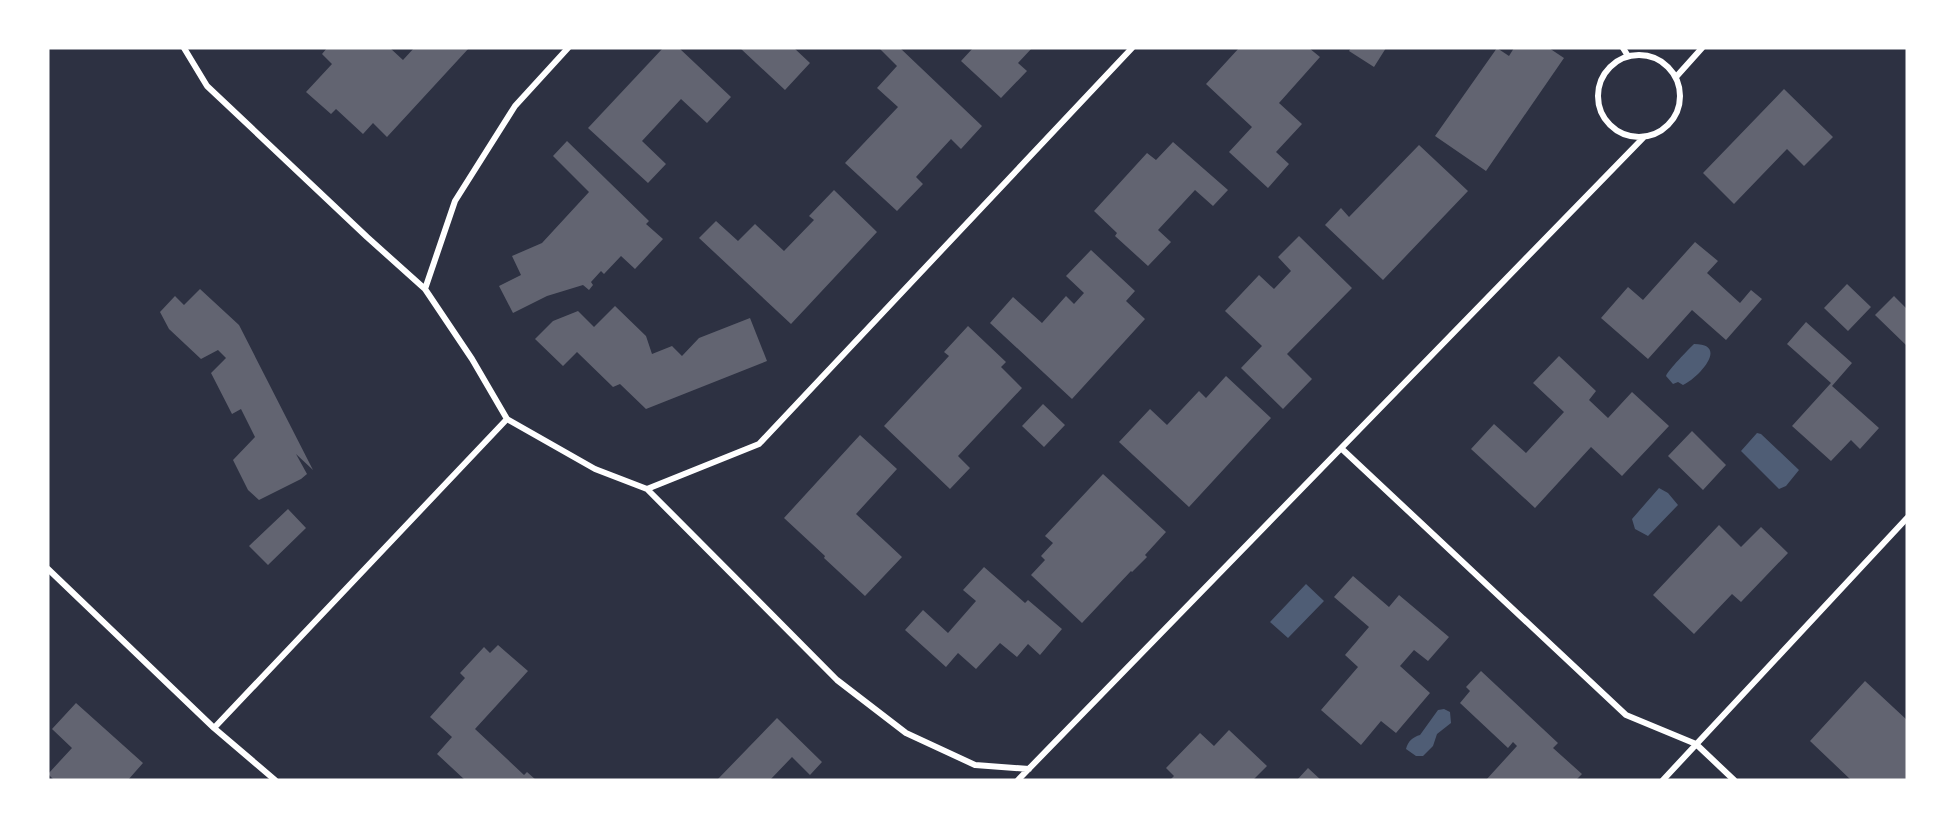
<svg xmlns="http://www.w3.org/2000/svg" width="1955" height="828" font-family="Roboto,sans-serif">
	<rect width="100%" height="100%" fill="#2d3142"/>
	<path fill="#4f5d75" d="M1694,344C1730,344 1698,378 1683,385L1678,382L1673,384L1666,376C1669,369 1688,350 1694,344Z
		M1757,433L1761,434L1799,470L1786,486L1779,489L1741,451Z
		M1659,488L1668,493L1678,505L1648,536L1635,529L1632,519Z
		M1306,584L1324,601L1288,638L1270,622Z
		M1444,709L1450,712L1451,723L1437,734L1433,746L1423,756H1416L1406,749C1408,741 1413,737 1420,735L1438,710Z"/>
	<path fill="#626471" d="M327,48H390L403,60L414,48H469L387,137L373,123L363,134L336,109L331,114L306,92L332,64L322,54Z
		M663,48H679L731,97L707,123L681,99L642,141L666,164L648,183L588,128Z
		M740,48H794L810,63L785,90Z
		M879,48H900L982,126L961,149L951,139L916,177L923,184L897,211L845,163L898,107L877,88L897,66Z
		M973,48H1032L1018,63L1027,71L1001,98L961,61Z
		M1239,48H1309L1320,57L1279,103L1302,124L1276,152L1289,164L1268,188L1229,152L1252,127L1206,84Z
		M1351,48H1386L1374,67L1349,51Z
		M1497,48L1509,56L1514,48H1549L1564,58L1486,171L1435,136Z
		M1784,89L1833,137L1804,166L1787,149L1734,204L1703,173Z
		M567,141L649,221L646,224L663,239L635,269L621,256L604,274L601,271L591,282L593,285L589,290L583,285L547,296L513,313L499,286L521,275L512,256L542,243L589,192L553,156Z
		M1173,142L1228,190L1213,206L1195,190L1158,230L1171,242L1148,266L1115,236L1117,233L1094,211L1147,153L1156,160Z
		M1419,145L1468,191L1383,280L1325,225L1341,208L1349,217Z
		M834,190L877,232L791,324L699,238L716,221L738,241L755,224L784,251L814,220L809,216Z
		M1299,236L1352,288L1287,354L1312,379L1283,409L1241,368L1262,346L1225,311L1259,275L1274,289L1291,271L1278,257Z
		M1695,242L1718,261L1707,273L1740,303L1751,290L1762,299L1726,340L1692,310L1648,359L1601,318L1628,287L1643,300Z
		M1091,250L1135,291L1126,301L1145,319L1072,399L990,323L1013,297L1042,323L1066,296L1074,304L1084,293L1066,276Z
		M1847,284L1871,307L1848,331L1824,308Z
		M200,289L239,325L313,470L296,454L307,474L301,479L259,500L248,490L233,460L255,437L241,409L232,414L211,373L226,358L218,350L201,359L169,329L160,312L175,296L184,305Z
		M1894,296L1907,309V346L1875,315Z
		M615,306L646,336L652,354L672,346L682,356L699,338L750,318L767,361L646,409L620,384L613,387L577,352L563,366L535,339L553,321L578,311L594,327Z
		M1806,322L1852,363L1832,386L1879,428L1860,449L1851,440L1831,461L1792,426L1831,383L1787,344Z
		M968,326L1006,362L1001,367L1022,388L958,456L970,468L950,489L884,426L949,356L944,352Z
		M1559,356L1596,391L1589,400L1608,418L1632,392L1669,426L1622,476L1591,447L1535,508L1471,449L1494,424L1526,453L1564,412L1533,383Z
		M1226,376L1271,418L1189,507L1119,442L1150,409L1167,425L1199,391L1206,398Z
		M1043,404L1065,425L1044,447L1022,426Z
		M1692,431L1726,465L1703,490L1668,456Z
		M860,435L897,469L856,514L902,557L865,596L824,558L825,556L784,518Z
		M1103,474L1166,532L1145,555L1147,557L1132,572L1131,571L1082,623L1031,575L1045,560L1041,556L1053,543L1045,536Z
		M288,509L306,528L268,565L249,546Z
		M1719,525L1741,547L1761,527L1788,553L1741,602L1732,594L1694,634L1653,595Z
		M984,567L1025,603L1028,600L1062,629L1040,655L1028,644L1017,657L1000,643L976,669L958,653L946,667L905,630L923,610L948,633L976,601L963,590Z
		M1353,576L1389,607L1399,595L1449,637L1428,661L1414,650L1400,666L1430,693L1396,733L1381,721L1361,745L1321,710L1358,667L1345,655L1369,627L1334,597Z
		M498,645L528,671L475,729L524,775L527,772L536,780H465L437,754L452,737L430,717L465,678L460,673L484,647L490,653Z
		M1481,671L1558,743L1553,748L1582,774L1576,780H1486L1517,746L1513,742L1508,748L1460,703L1470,691L1466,687Z
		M1865,681L1907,720V780H1851L1810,741Z
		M76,703L143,763L128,780H54L48,774L72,748L52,729Z
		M777,718L822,762L810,775L792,757L770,780H717Z
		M1229,730L1267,766L1253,780H1170L1174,776L1166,768L1200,733L1214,746Z
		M1308,768L1321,780H1297Z"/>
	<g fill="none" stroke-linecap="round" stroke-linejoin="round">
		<path stroke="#fff" stroke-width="6" d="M184,48L207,86L367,237L425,289L472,359L507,419L595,469L647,489L837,680L906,733L975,765L1029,769
			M1623,48L1628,56
			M1598 96a41 41 0 1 1 82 0a41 41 0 1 1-82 0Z
			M1676,77L1702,48
			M425,289L455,201L515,106L568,48
			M1342,449L1626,715L1696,744L1734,780
			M647,489L759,444L1132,48
			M48,569L214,728L275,780
			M214,728L507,419
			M1018,780L1644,137
			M1663,780L1907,518"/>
	</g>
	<rect width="1955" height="828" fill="none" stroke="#ffffff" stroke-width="99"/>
</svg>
